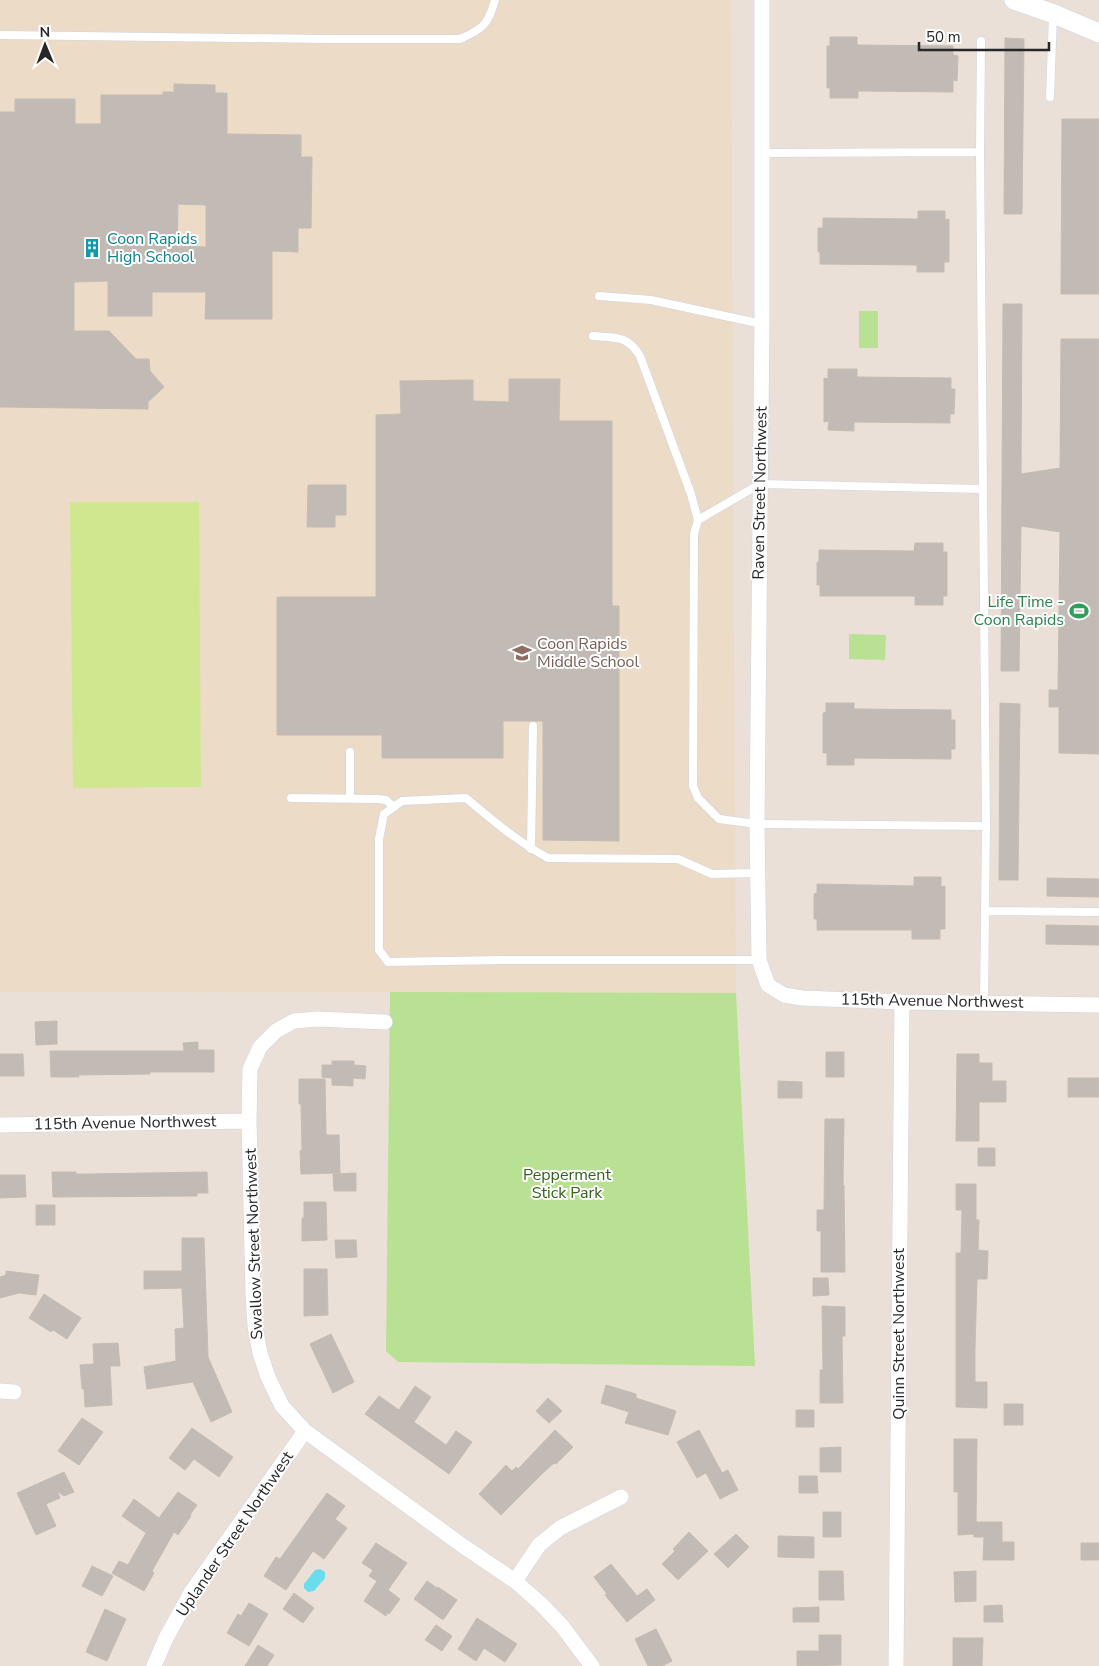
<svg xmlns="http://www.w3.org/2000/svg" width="1099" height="1666" font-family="'Nunito Sans',sans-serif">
	<rect width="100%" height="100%" fill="#eae0d8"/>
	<path fill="#ecdbc7" d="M0,0H731L736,993L0,992Z"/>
	<path fill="#b9e194" d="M859,311H878V348H859Z
		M849,634L886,635L885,660L849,659Z
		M390,992L736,993L755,1366L398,1362L386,1351Z"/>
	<path fill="#cfe890" d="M70,502H199L201,787L73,788Z"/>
	<path fill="#6bdcec" d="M320,1569L325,1572V1578L314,1591L308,1592L304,1588V1584L315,1570Z"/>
	<path fill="#c2bab5" stroke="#c5bcb2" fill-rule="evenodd" d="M830,37H857V45L953,46V55L958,56L957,81L953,80V92L858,91V98H830V88H827V46H830Z
		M1005,38L1024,39L1022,214H1004Z
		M174,84L215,85V93H227V134L301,135V157H312L311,228H298V252L272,251V319H205L206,292H152V316H108V281L74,282V331H109L136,359H149L150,371L164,387L148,402V409L0,407V112H15V99H75V124H101V95H163V92H174ZM178,204L206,205V247L177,246Z
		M1062,119H1099V294H1061Z
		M918,211H945V220L949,219V262H944V272H917V265L820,264V252H818V228H823V218L918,219Z
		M1003,304H1022L1021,474L1060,468L1061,339H1099V754L1059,753V707H1049V690H1058L1060,532L1021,526L1019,671H1001Z
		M828,369H857V377L951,378V389H955L954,414H950V423L854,422V431L828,430L829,421L824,422V378L828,379Z
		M509,379H560L559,421H612V606H619V841L543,840V721H503V758H382V735H277V597H376V415L401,414L400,381L473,380V401L509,402Z
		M308,485H346V515H335V527H307Z
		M915,543H943V552H947V596H943V605H915V596H820V585H817V562H819V550L914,551Z
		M826,703H854V709L951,710V720H955V749H951V759L854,758V765H827V753H823V713L826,712Z
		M1000,703L1020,704L1018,880H999Z
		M914,877H941V887L945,886V929H940V939H912V930H817V919H814V894L817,893V884L914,886Z
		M1047,878L1099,879V897L1047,896Z
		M1046,925L1099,926V945L1046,944Z
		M57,1021V1044L36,1045L35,1022Z
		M198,1042V1050H214V1072H150V1074L78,1075L79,1077H51L50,1051H184L183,1043Z
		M826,1052H844V1077H826Z
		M0,1054H23L24,1076H0Z
		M957,1054H979V1063H992V1081H1006V1102H979V1141H956Z
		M332,1061H354V1065L366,1066L365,1079L353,1078V1086L332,1085V1078L322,1077V1065H332Z
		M1068,1078H1099V1097H1068Z
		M299,1079H325L326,1135H339L340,1173L301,1174L300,1151L302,1150L301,1104H299Z
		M778,1081L802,1082V1098H778Z
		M825,1119H844L843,1185H844L845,1272H821V1231H817V1210H824Z
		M978,1148H995V1166H978Z
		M52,1172H76V1174H89L207,1172L208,1193H197V1196L53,1197Z
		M356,1173V1191H334L333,1174Z
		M0,1175H25L26,1197L0,1198Z
		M956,1184H976V1220H979L978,1250L988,1251L987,1279H977L975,1349V1382H987V1408L956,1407V1253H961L962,1210H956Z
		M304,1202H326L327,1240L302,1241V1218H304Z
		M36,1205H55V1225H36Z
		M182,1238H204L208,1357L232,1412L211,1422L193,1382L147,1389L144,1367L176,1361L175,1329L184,1328L182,1288L144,1289V1271H182Z
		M335,1240H356L357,1257L336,1258Z
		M304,1269H327L328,1315L304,1316Z
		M6,1271L39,1275L36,1295L19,1293L0,1298V1277L6,1275Z
		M813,1278H828L829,1295L813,1296Z
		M44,1294L81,1318L67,1339L53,1330L51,1332L29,1318Z
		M822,1306L845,1307V1336H842L843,1403H820V1370H823Z
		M331,1334L354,1382L333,1393L310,1344Z
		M118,1343L120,1366H110L112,1405L85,1407L84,1389H82L80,1365L94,1364L93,1344Z
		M606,1385L636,1394V1398L676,1411L668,1435L625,1423L629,1412L601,1403Z
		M415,1386L431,1397L414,1422L446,1445L456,1431L472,1442L449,1474L365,1414L379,1396L399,1410Z
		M548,1398L562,1411L549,1423L536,1411Z
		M1004,1404H1023V1425H1004Z
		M796,1410H814V1427H796Z
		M82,1418L103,1432L79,1465L58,1451Z
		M192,1428L233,1457L219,1477L194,1459L185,1470L169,1458Z
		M555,1430L573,1447L556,1464L554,1463L544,1472L501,1515L479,1494L506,1465L512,1471L516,1467L518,1469Z
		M699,1430L722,1473L728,1470L738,1490L720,1499L706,1473L697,1478L677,1442Z
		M954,1439H977L976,1522H1002V1542H1014V1560H983L984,1537H974V1534L958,1535V1492H954Z
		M841,1447V1472H820V1448Z
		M64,1472L74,1492L64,1496L57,1491L60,1498L46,1504L56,1526L36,1535L17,1493Z
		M799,1476H817L818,1493H799Z
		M178,1492L197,1505L190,1515L191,1516L178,1535L174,1532L152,1571L154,1573L144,1591L112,1573L119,1561L128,1565L146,1533L122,1516L134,1499L159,1518Z
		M327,1493L345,1506L335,1519L347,1528L324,1559L313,1551L286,1590L264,1576L276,1557L280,1559Z
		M823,1512H841V1537H823Z
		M689,1532L708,1551L678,1580L662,1564L675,1551L673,1549Z
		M736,1534L749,1547L728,1568L714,1554Z
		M778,1536L814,1537V1558L778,1557Z
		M376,1543L407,1563L388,1590L400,1599L389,1614L387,1613L386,1616L364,1601L377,1581L369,1576L373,1570L362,1563Z
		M1081,1543H1099V1560H1081Z
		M611,1564L637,1596L647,1589L655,1600L627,1622L605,1595L607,1594L594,1577Z
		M92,1566L113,1576L102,1596L82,1586Z
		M819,1571H843L844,1600H819Z
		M976,1571V1601L955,1602L954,1572Z
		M427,1581L437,1588L438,1587L457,1600L443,1620L414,1599Z
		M294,1593L314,1608L303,1623L283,1609Z
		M249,1603L268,1614L249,1646L227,1633L238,1614L241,1616Z
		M1002,1605L1003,1622H984V1606Z
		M819,1607V1622H793V1608Z
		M105,1609L126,1619L107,1661L86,1652Z
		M477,1618L517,1644L505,1662L484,1648L476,1661L458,1649Z
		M436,1625L452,1636L442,1651L425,1640Z
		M656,1629L672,1661L662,1666H648L635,1639Z
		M819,1635H841V1665L797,1666V1651H819Z
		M953,1638H983L982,1666H953Z
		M258,1645L274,1655L267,1666H245Z"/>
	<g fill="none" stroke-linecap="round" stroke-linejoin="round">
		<g stroke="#ced4e0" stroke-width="9">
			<path id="service" d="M0,35L327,39H460C483,29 488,25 495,0
				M1050,97L1053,16
				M980,152L981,41
				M763,153L980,152L986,826L984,1003
				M599,296L651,300L762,324
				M593,336C616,338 627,335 640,356L691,494L698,520
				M982,489L760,484L698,520L694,534L693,786L698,798L719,819L757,824L986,826
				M291,798L378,799L386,800L394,807
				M350,798V752
				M531,849L533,726
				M758,873L712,874L678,859L548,858C518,842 492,820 466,798L402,801L384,814L379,839V950L388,962L502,960H759
				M985,911L1099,912"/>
		</g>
		<g stroke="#ced4e0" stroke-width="16">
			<path id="minor" d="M762,0V318L757,824L759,960L768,985L784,995L802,998L902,1002L1099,1005
				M385,1022L317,1019L294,1021L276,1031L260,1047L250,1069L249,1121L253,1294L255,1326L260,1353L268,1377L282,1406L305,1431L463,1546L515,1581L541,1604L562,1626L592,1666
				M0,1125L249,1121
				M0,1391L14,1392
				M515,1581L539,1545L560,1528L621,1497
				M154,1666L166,1638L192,1591L305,1431
				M896,1666L902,1002"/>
		</g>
		<g stroke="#ced4e0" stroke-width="20">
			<path id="tertiary" d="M1014,0L1054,14L1099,33"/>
		</g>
		<use href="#service" stroke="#fff" stroke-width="8"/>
		<use href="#minor" stroke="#fff" stroke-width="15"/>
		<use href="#tertiary" stroke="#fff" stroke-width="19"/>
	</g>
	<defs>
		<g id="building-bare" transform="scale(1.5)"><path d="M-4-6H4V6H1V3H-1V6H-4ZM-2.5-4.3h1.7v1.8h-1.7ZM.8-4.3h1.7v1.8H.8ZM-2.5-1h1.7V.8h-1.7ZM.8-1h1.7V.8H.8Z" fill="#0f9aa8" stroke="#fff" stroke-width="2.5" paint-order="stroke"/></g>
		<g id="stadium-bare" transform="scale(1.5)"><path d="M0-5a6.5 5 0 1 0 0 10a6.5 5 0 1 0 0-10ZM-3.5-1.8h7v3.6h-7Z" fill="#2e9e5b" stroke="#fff" stroke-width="2.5" paint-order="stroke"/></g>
		<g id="school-bare" transform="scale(1.5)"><path d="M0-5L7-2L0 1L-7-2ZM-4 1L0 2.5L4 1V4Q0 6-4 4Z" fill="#8d6e63" stroke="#fff" stroke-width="2.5" paint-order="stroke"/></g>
	</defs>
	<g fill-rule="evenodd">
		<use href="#building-bare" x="92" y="248"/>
		<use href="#stadium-bare" x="1079" y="611"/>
		<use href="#school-bare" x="522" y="653"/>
	</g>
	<g text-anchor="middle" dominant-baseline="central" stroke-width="4" stroke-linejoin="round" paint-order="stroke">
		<g font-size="16" fill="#0d838f" stroke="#fff" text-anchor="start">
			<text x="107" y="239">Coon Rapids<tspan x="107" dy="18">High School</tspan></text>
		</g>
		<g font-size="16" fill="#272727" stroke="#fff">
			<text transform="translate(760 493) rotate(-89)">Raven Street Northwest</text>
			<text transform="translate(932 1001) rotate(1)">115th Avenue Northwest</text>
			<text transform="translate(125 1123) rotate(-1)">115th Avenue Northwest</text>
			<text transform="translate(254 1244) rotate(-92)">Swallow Street Northwest</text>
			<text transform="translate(899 1334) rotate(-90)">Quinn Street Northwest</text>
			<text transform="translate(235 1534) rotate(-56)">Uplander Street Northwest</text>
		</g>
		<g font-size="16" fill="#27864d" stroke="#fff" text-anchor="end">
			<text x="1064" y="602">Life Time -<tspan x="1064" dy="18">Coon Rapids</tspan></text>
		</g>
		<g font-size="16" fill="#785e54" stroke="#fff" text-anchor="start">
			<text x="537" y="644">Coon Rapids<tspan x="537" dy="18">Middle School</tspan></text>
		</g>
		<g font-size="16" fill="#336219" stroke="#fff">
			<text x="567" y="1175">Pepperment<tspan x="567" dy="18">Stick Park</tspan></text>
		</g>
	</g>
	<g transform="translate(45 45) rotate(359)" stroke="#ffffff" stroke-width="4" paint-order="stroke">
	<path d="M0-4L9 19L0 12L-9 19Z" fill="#272727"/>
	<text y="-8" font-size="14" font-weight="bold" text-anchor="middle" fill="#272727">N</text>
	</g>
	<path d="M919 42v8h130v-8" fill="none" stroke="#272727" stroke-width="2.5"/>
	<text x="926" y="42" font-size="15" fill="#272727" stroke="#ffffff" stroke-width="4" paint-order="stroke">50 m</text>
</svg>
